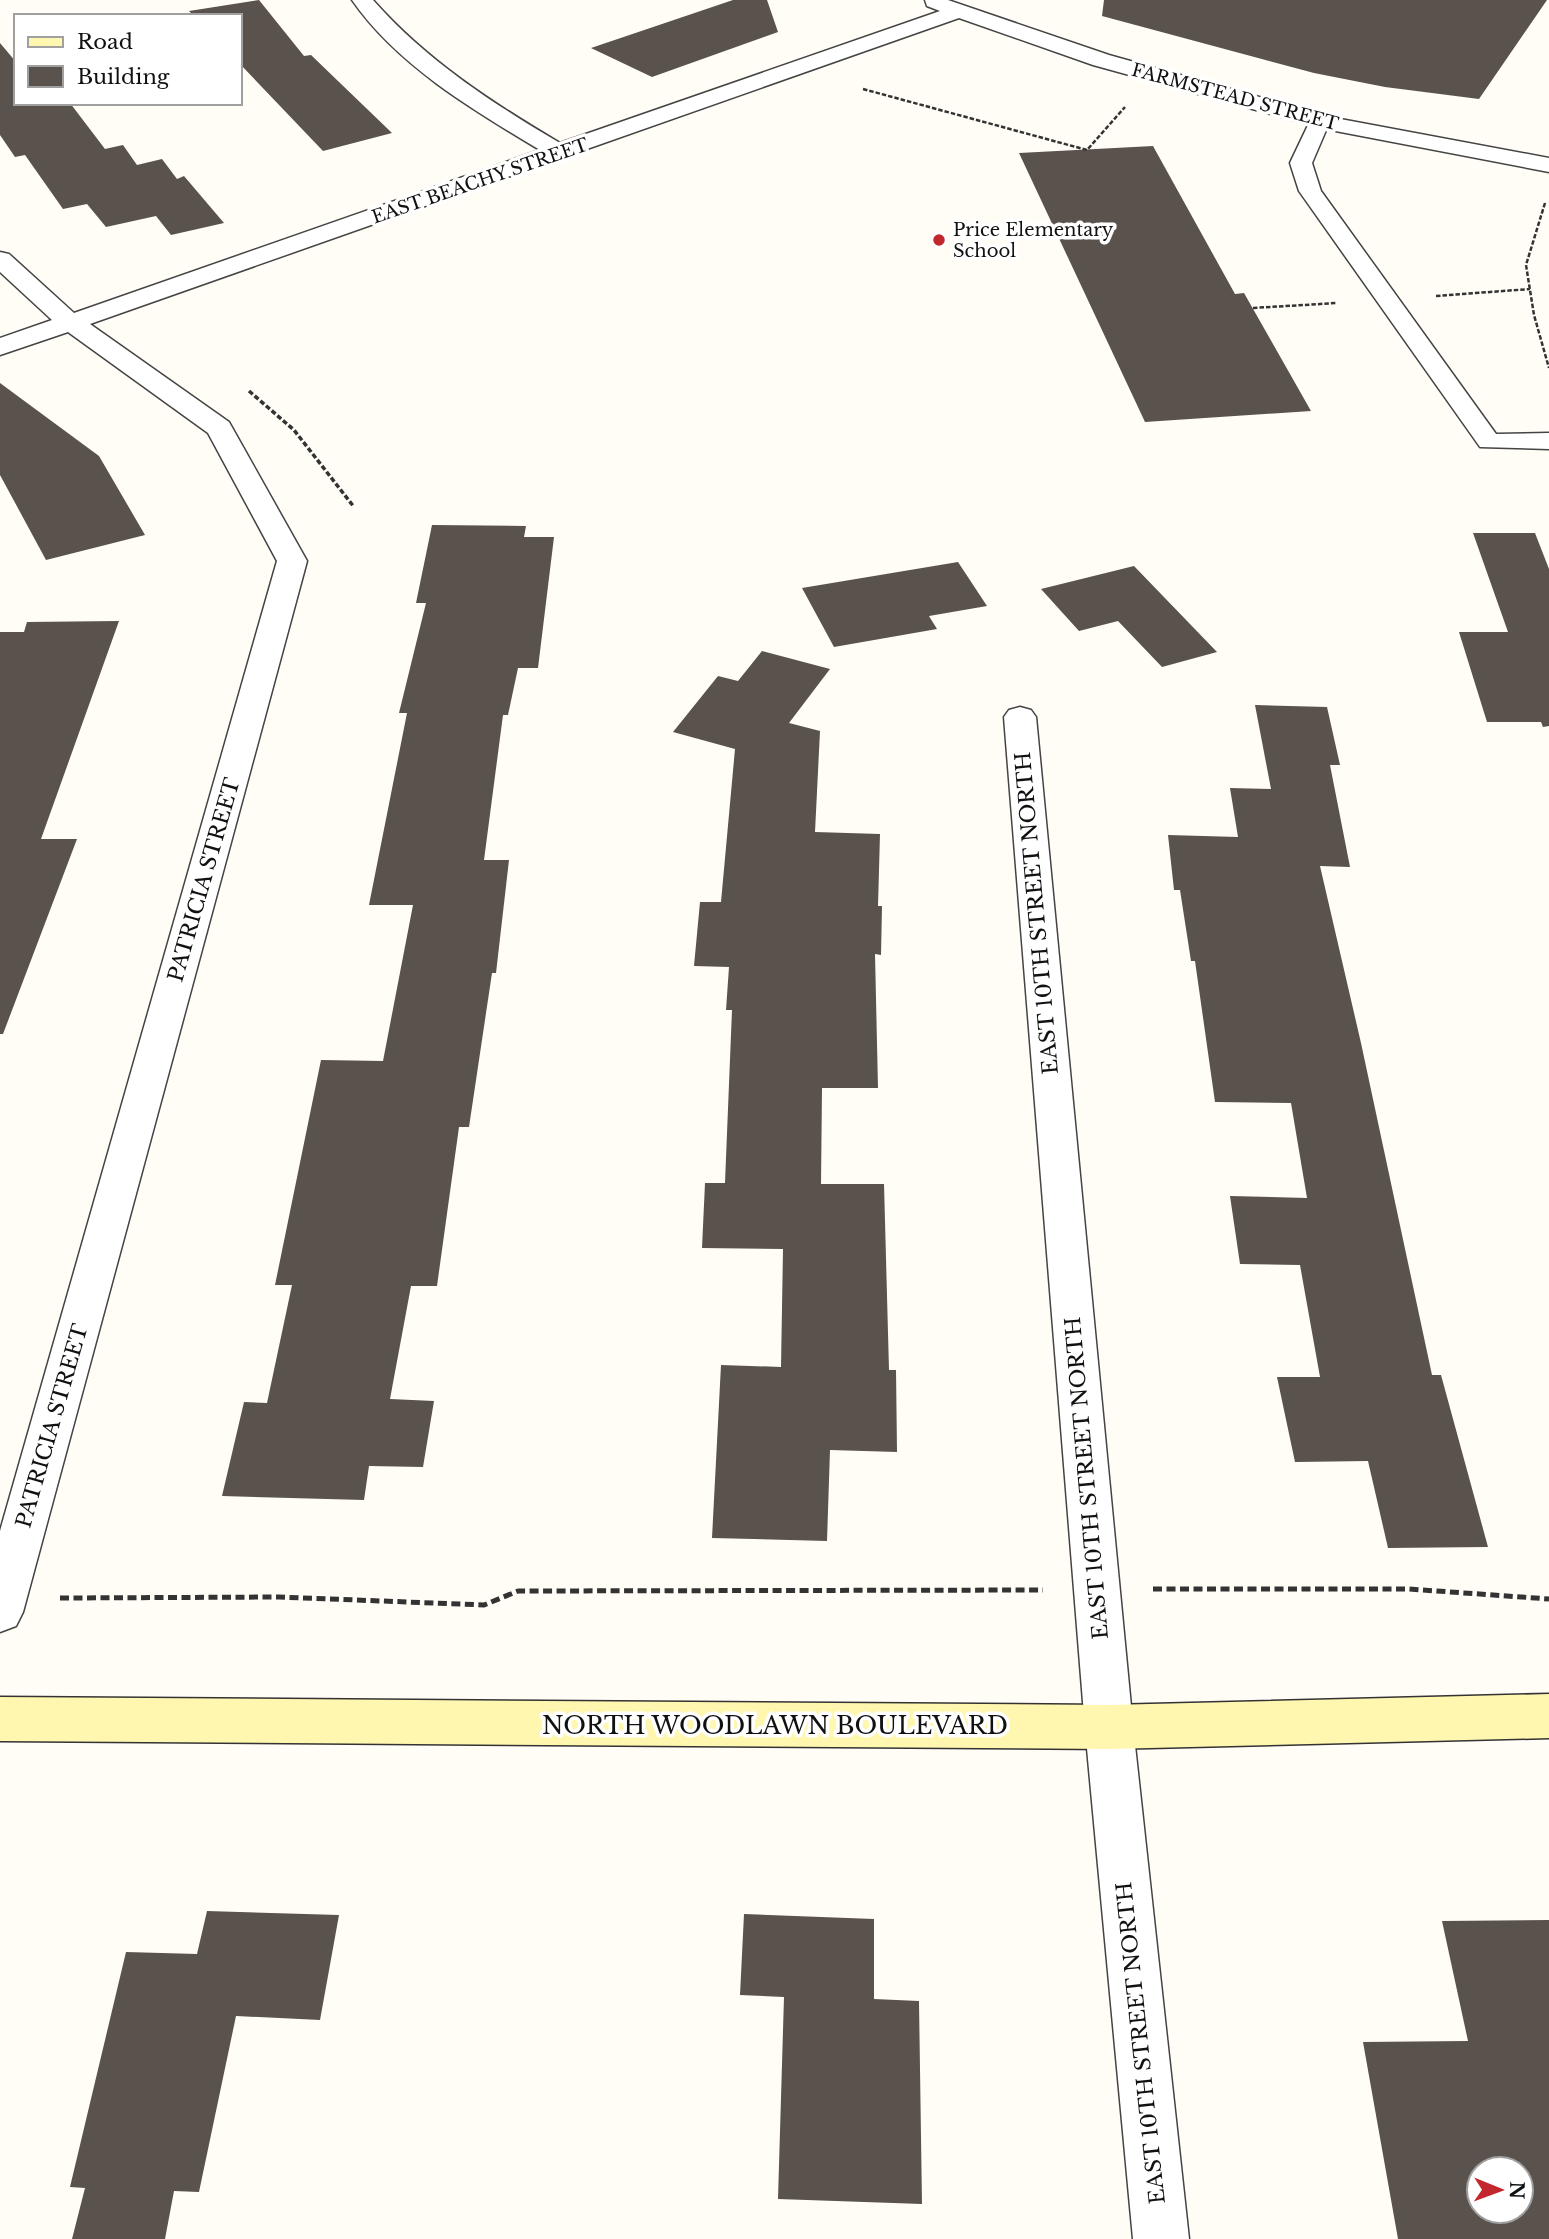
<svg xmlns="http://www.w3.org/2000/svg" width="1549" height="2239" font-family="'Libre Baskerville',serif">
	<rect width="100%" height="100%" fill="#fffdf5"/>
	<path fill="#5a524d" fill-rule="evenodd" d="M259,0L304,56L311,55L392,133L323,151L240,64V16H194L189,11Z
		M733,0H767L778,32L652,77L591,48Z
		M1104,0H1547L1479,99L1385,87L1314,73L1102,16Z
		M0,43L16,62V103H70L105,149L123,145L137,165L162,159L177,179L184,176L224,223L171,235L156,216L106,227L87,204L63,209L25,155L15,157L0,135Z
		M1153,146L1235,294L1244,293L1311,411L1145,422L1019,153Z
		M0,383L99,456L145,535L46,560L0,475Z
		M432,525L526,526L524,537H554L538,668H518L508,715H503L484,860H509L496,973H492L469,1127H459L437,1286H411L390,1399L434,1401L423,1467L369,1466L364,1500L222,1496L244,1402L267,1403L292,1285H275L321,1060L383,1061L413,905H369L407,713H399L426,603H416Z
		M1473,533H1535L1549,569V726L1543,727L1541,722H1487L1459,632H1508Z
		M958,562L987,606L929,616L937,629L834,647L802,588Z
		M1134,566L1217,652L1162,667L1118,621L1079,631L1041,589Z
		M119,621L41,839H77L3,1034H0V632H24L27,622Z
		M762,651L830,669L789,723L820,731L815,832L880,834L878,906H882L881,955L875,954L878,1088H822L821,1184H884L889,1370H896L897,1452L830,1450L827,1541L712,1538L721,1365L781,1367L783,1249L702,1248L705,1183H725L732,1010H726L729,967L694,966L700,902H721L735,749L673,732L718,676L738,681Z
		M1255,705L1327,707L1340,765H1330L1350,867L1320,866L1361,1043L1432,1375H1441L1488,1547L1388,1548L1368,1461L1295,1462L1277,1377H1320L1300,1265L1240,1264L1230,1196L1307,1198L1291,1103L1215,1102L1195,961H1191L1180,890H1174L1168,835L1238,837L1230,788L1271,789Z
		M207,1911L339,1915L320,2020L236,2016L199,2192L174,2191L165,2239H72L85,2188L70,2187L126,1952L197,1954Z
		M744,1914L874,1919V1999L919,2001L922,2204L778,2199L784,1997L740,1995Z
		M1549,1920V2239H1398L1363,2042L1468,2041L1442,1921ZM1479,2169H1521V2211H1479Z"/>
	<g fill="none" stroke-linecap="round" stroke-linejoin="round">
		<g stroke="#444" stroke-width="3">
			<path id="lane" d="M1320,115L1330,121L1312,163L1321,191L1496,434L1549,433V449L1480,447L1299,191L1290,163L1310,121Z"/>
		</g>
		<g stroke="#444" stroke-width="3">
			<path id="street" d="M352,0H373C426,60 492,103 560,143L940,11L927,6L925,0H948L1109,55L1335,118L1549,158V172L1325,129L1093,65L959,18L90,324L229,422L307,561L23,1612L16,1626L0,1632V1531L277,561L208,433L68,332L0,355V338L52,320L0,272V252L9,254L74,313L540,150C473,110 397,65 352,0Z
				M1020,707L1031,710L1036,717L1133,1727L1189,2239H1133L1085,1727L1004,717L1009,710Z"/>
		</g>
		<g stroke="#333" stroke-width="3">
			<path id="secondary" d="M1549,1694V1738L1109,1749L0,1741V1697L1109,1705Z"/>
		</g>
		<path stroke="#333" stroke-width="2.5" stroke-dasharray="4.5 2" stroke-linecap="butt" d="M863,89L1087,150L1125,107
			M1545,203L1526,265L1534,315L1549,368
			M1436,296L1530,289
			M1253,308L1337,303"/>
		<path stroke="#333" stroke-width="3.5" stroke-dasharray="5 2.5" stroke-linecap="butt" d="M249,391L294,430L354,507"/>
		<path stroke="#333" stroke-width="5" stroke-dasharray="9 4.5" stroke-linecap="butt" d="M1153,1589H1409L1549,1599
			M60,1598L279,1597L484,1605L518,1591L1043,1590"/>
		<use href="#lane" fill="#fff" fill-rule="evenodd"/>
		<use href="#street" fill="#fff" fill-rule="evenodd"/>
		<use href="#secondary" fill="#fff6b0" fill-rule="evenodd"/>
	</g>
	<circle fill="#c4262e" stroke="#fff" stroke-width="2.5" cx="939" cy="240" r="7"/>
	<g text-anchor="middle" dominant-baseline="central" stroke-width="7" stroke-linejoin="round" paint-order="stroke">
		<g font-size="18" fill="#111" stroke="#fff">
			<text transform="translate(1235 97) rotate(15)">FARMSTEAD STREET</text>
			<text transform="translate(480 181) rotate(-19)">EAST BEACHY STREET</text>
		</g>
		<g font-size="18" fill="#111" stroke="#fff" text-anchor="start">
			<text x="953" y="230">Price Elementary<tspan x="953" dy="21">School</tspan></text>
		</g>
		<g font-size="21" fill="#111" stroke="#fff">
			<text transform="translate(204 880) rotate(-74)">PATRICIA STREET</text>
			<text transform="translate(1037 913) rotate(-95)">EAST 10TH STREET NORTH</text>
			<text transform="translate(52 1426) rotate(-74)">PATRICIA STREET</text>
			<text transform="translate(1087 1478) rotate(-95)">EAST 10TH STREET NORTH</text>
			<text transform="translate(1141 2043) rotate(-96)">EAST 10TH STREET NORTH</text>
		</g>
		<g font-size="24" fill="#111" stroke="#fff">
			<text x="775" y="1725">NORTH WOODLAWN BOULEVARD</text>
		</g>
	</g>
	<rect x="14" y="14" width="228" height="91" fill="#ffffff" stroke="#a0a0a0" stroke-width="2"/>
	<rect x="28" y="37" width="35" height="10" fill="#fff6b0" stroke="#a0a0a0" stroke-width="2"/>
	<text x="77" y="49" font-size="21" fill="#111111">Road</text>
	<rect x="28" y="66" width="35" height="21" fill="#5a524d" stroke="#a0a0a0" stroke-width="2"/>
	<text x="77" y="84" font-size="21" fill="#111111">Building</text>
	<g transform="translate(1500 2190) rotate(91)"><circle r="33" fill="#ffffff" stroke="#a0a0a0" stroke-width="2"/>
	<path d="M0-5L12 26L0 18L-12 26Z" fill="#c4262e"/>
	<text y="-10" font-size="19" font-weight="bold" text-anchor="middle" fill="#111111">N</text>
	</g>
</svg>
